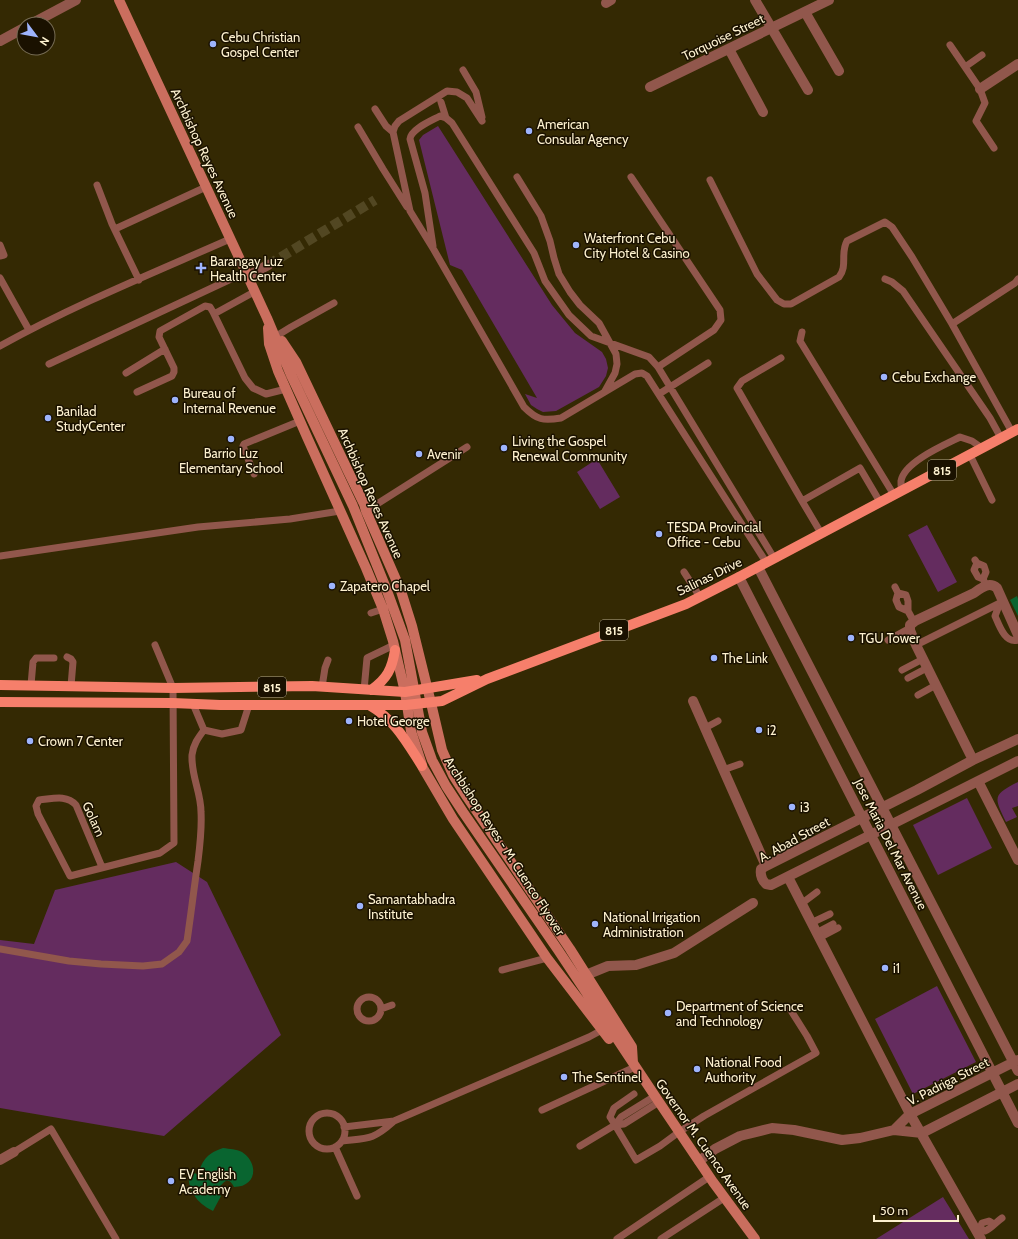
<svg xmlns="http://www.w3.org/2000/svg" width="1018" height="1239" font-family="Cabin,sans-serif">
	<rect width="100%" height="100%" fill="#342903"/>
	<path fill="#642c5f" d="M438,126L552,305L575,333L602,352L606,359L608,368L606,376L599,387L556,411L543,412L537,409L531,405L525,394L537,398L462,270L450,265L419,140L423,135Z
		M597,459L620,497L600,509L577,472Z
		M927,525L957,582L938,592L908,535Z
		M1018,782V806L1012,808L1017,817L1006,822C994,797 992,795 1018,782Z
		M967,798L992,848L938,875L913,825Z
		M176,862L207,882L281,1035L164,1136L0,1108V940L34,944L55,890Z
		M937,986L976,1062L913,1094L875,1019Z
		M943,1197L969,1239H876Z"/>
	<path fill="#096530" d="M1017,596L1018,599V616L1010,600Z
		M223,1148C230,1149 236,1149 242,1152C259,1163 257,1187 234,1187C228,1174 221,1184 217,1192L221,1196L213,1211C196,1203 188,1190 188,1172L198,1174C203,1159 208,1153 223,1148Z"/>
	<g fill="none" stroke-linecap="round" stroke-linejoin="round">
		<path stroke="#524722" stroke-width="10" stroke-dasharray="10 5" stroke-linecap="butt" d="M268,265L375,200"/>
		<path stroke="#91574c" stroke-width="7" d="M950,45L980,89L985,103L976,121L994,148
			M965,67L982,55
			M463,70L476,92L482,117
			M441,102L446,118
			M375,109L386,126L393,132
			M482,121L467,98L457,92L447,91L399,121L395,126L393,132L410,211L434,250L524,407C537,420 543,421 561,418L635,374L642,373L647,376L766,562
			M358,127L383,169L407,207
			M517,177L541,216L550,241L554,258L559,274L570,292L580,305L599,323L616,354L617,364L615,373L605,391
			M631,177L720,310L721,320L714,330L658,367
			M710,180L757,274L777,300L784,304H791L839,277C848,266 840,253 847,241L885,222L892,227L912,257L952,324L1015,283L1018,279
			M97,185L112,224L139,280
			M115,229L206,187
			M0,245L4,255L0,256
			M433,246L425,193L410,139C411,129 431,121 440,116L446,118L452,123L534,253L545,281L569,315L591,336L649,357L658,367L774,558
			M0,278L29,330
			M885,279L892,282L903,291L990,418L1001,438
			M214,314L254,292
			M952,324L1012,432
			M802,332L800,341L894,495
			M278,335L291,327L334,303
			M0,346C74,305 153,273 230,239
			M781,358L742,381L737,388L802,501L821,533
			M49,364L246,272
			M126,373L165,349
			M137,392L172,376L174,372V368L159,337L160,331L205,306L210,307L213,312L245,378L253,388L266,394L286,389
			M659,394L708,363
			M970,455L992,500
			M254,474L243,446L244,444L300,421
			M902,491C901,488 901,484 901,481C904,462 944,445 960,437L972,441L982,448
			M802,501L860,468L880,502
			M366,511L467,447
			M0,556L198,527L290,519L340,511
			M975,560L977,563L984,566L986,572L983,579
			M977,563L974,570L978,577L983,579L986,585
			M684,572L700,597
			M895,587L898,593L906,595L908,601V611L914,622
			M898,593L896,600L899,607L908,611
			M1000,603L995,616C999,625 1005,644 1018,640
			M371,613L383,609
			M888,640L910,628
			M916,645L1002,602
			M67,657L71,659L73,662L71,686
			M902,670L923,659
			M908,678L927,668
			M31,685L33,662L36,658H54
			M322,687L325,668L328,660
			M364,690L367,658L394,645
			M918,695L936,685
			M193,704L204,730
			M705,728L718,721
			M204,730L222,734L241,730L249,705
			M723,770L740,764
			M102,867L76,805C66,794 52,799 39,800L36,806L38,814L70,876L160,853L174,843L173,688L155,645
			M801,904L817,892
			M811,923L830,914
			M816,933L833,924
			M819,938L838,928
			M0,949L69,961L101,964L143,966L162,964L179,952L187,941C191,914 194,888 198,861C200,845 202,829 201,812C201,792 191,776 192,755C193,745 198,738 204,730
			M502,970L547,958
			M357 1009a12 12 0 1 1 24 0a12 12 0 1 1-24 0Z
			M381,1009L392,1005
			M542,1110L635,1067
			M309 1131a18 18 0 1 1 36 0a18 18 0 1 1-36 0Z
			M615,1125L636,1160L660,1146L679,1132L704,1116L816,1053L807,1036L790,1009
			M615,1125L624,1124L659,1102
			M615,1125L621,1117L655,1096
			M344,1127L394,1121L589,1037L602,1030
			M342,1141C368,1138 373,1140 393,1122
			M580,1146L615,1125L610,1117L614,1108L634,1094
			M335,1147L357,1196
			M14,1152L51,1129L116,1239
			M980,1228L985,1231C992,1228 996,1222 1002,1218
			M977,1229L980,1228L982,1223L989,1221L994,1224
			M617,1239L709,1177
			M661,1239L724,1198"/>
		<path stroke="#91574c" stroke-width="10" d="M755,0L808,90
			M606,3L611,0
			M805,12L839,71
			M31,24L76,0
			M0,41L24,28
			M729,49L763,112
			M650,87L829,0
			M980,89L1018,64
			M248,276L268,265
			M758,567L1018,1071
			M739,577L1018,1123
			M693,701L766,866
			M1018,739L973,760L917,790L766,866L761,869C760,875 762,880 766,884L771,885L1018,761
			M973,760L916,645L910,630V625L915,621L974,593C981,588 989,581 997,588L1018,635
			M978,781L1018,860
			M788,877L910,1114L981,1239
			M586,975L608,966L636,965L674,953L753,903
			M894,1130L910,1114L1018,1060
			M0,1160L14,1152
			M699,1161L715,1149L740,1136L772,1128L794,1130L842,1140L860,1138L894,1130L922,1133L1018,1084"/>
		<path stroke="#ca6e5e" stroke-width="10" d="M119,0L243,266L267,318L291,375L353,506L386,588L405,640L422,732L432,760L446,786L463,812L558,950L659,1102L713,1182L755,1239
			M268,328L269,344L278,371L307,437L366,568L383,609L393,641L405,692L411,731L423,768L453,819L547,958L609,1039
			M282,341L296,362L348,471L364,504L366,511L401,591L412,626L431,703L442,750L453,775L467,797L570,949L632,1047L633,1063"/>
		<path stroke="#f67f6b" stroke-width="10" d="M0,685L173,688L312,686L405,692L477,680
			M371,690C387,679 392,669 395,650
			M0,702L173,703L220,705H406L442,701L487,679L686,604L739,577L1018,429
			M369,705C395,720 406,741 422,766"/>
	</g>
	<g fill="#9eb4fd" stroke="#1a1100" stroke-width="1.5">
		<circle cx="213" cy="44" r="4"/>
		<circle cx="529" cy="131" r="4"/>
		<circle cx="576" cy="245" r="4"/>
		<path d="M199 262h4v4h4v4h-4v4h-4v-4h-4v-4h4z"/>
		<circle cx="884" cy="377" r="4"/>
		<circle cx="175" cy="400" r="4"/>
		<circle cx="48" cy="418" r="4"/>
		<circle cx="231" cy="439" r="4"/>
		<circle cx="504" cy="448" r="4"/>
		<circle cx="419" cy="454" r="4"/>
		<circle cx="659" cy="534" r="4"/>
		<circle cx="332" cy="586" r="4"/>
		<circle cx="851" cy="638" r="4"/>
		<circle cx="714" cy="658" r="4"/>
		<circle cx="349" cy="721" r="4"/>
		<circle cx="759" cy="730" r="4"/>
		<circle cx="30" cy="741" r="4"/>
		<circle cx="792" cy="807" r="4"/>
		<circle cx="360" cy="906" r="4"/>
		<circle cx="595" cy="924" r="4"/>
		<circle cx="885" cy="968" r="4"/>
		<circle cx="668" cy="1013" r="4"/>
		<circle cx="697" cy="1069" r="4"/>
		<circle cx="564" cy="1077" r="4"/>
		<circle cx="171" cy="1181" r="4"/>
	</g>
	<g text-anchor="middle" dominant-baseline="central" stroke-width="3" stroke-linejoin="round" paint-order="stroke">
		<g fill="#1a1100" stroke="#b9ae91" stroke-width="1">
			<rect x="928" y="460" width="28" height="20" rx="3"/>
			<rect x="600" y="620" width="28" height="20" rx="3"/>
			<rect x="258" y="677" width="28" height="20" rx="3"/>
		</g>
		<g font-size="12" font-weight="bold" fill="#fdf1cf">
			<text x="942" y="470">815</text>
			<text x="614" y="630">815</text>
			<text x="272" y="687">815</text>
		</g>
		<g font-size="13" fill="#fdf1cf" stroke="#1a1100" text-anchor="start">
			<text x="221" y="37">Cebu Christian<tspan x="221" dy="15">Gospel Center</tspan></text>
			<text x="537" y="124">American<tspan x="537" dy="15">Consular Agency</tspan></text>
			<text x="584" y="238">Waterfront Cebu<tspan x="584" dy="15">City Hotel &amp; Casino</tspan></text>
			<text x="210" y="261">Barangay Luz<tspan x="210" dy="15">Health Center</tspan></text>
			<text x="892" y="377">Cebu Exchange</text>
			<text x="183" y="393">Bureau of<tspan x="183" dy="15">Internal Revenue</tspan></text>
			<text x="56" y="411">Banilad<tspan x="56" dy="15">StudyCenter</tspan></text>
			<text x="512" y="441">Living the Gospel<tspan x="512" dy="15">Renewal Community</tspan></text>
			<text x="231" y="453" text-anchor="middle">Barrio Luz<tspan x="231" dy="15">Elementary School</tspan></text>
			<text x="427" y="454">Avenir</text>
			<text x="667" y="527">TESDA Provincial<tspan x="667" dy="15">Office - Cebu</tspan></text>
			<text x="340" y="586">Zapatero Chapel</text>
			<text x="859" y="638">TGU Tower</text>
			<text x="722" y="658">The Link</text>
			<text x="357" y="721">Hotel George</text>
			<text x="767" y="730">i2</text>
			<text x="38" y="741">Crown 7 Center</text>
			<text x="800" y="807">i3</text>
			<text x="368" y="899">Samantabhadra<tspan x="368" dy="15">Institute</tspan></text>
			<text x="603" y="917">National Irrigation<tspan x="603" dy="15">Administration</tspan></text>
			<text x="893" y="968">i1</text>
			<text x="676" y="1006">Department of Science<tspan x="676" dy="15">and Technology</tspan></text>
			<text x="705" y="1062">National Food<tspan x="705" dy="15">Authority</tspan></text>
			<text x="572" y="1077">The Sentinel</text>
			<text x="179" y="1174">EV English<tspan x="179" dy="15">Academy</tspan></text>
		</g>
		<g font-size="13" fill="#fdf1cf" stroke="#1a1100">
			<text transform="translate(723 37) rotate(-26)">Torquoise Street</text>
			<text transform="translate(205 153) rotate(65)">Archbishop Reyes Avenue</text>
			<text transform="translate(371 493) rotate(66)">Archbishop Reyes Avenue</text>
			<text transform="translate(709 576) rotate(-26)">Salinas Drive</text>
			<text transform="translate(94 819) rotate(66)">Golam</text>
			<text transform="translate(794 839) rotate(-29)">A. Abad Street</text>
			<text transform="translate(891 844) rotate(63)">Jose Maria Del Mar Avenue</text>
			<text transform="translate(505 846) rotate(57)">Archbishop Reyes - M. Cuenco Flyover</text>
			<text transform="translate(948 1081) rotate(-27)">V. Padriga Street</text>
			<text transform="translate(704 1144) rotate(55)">Governor M. Cuenco Avenue</text>
		</g>
	</g>
	<g transform="translate(36 36) rotate(122)"><circle r="19" fill="#1a1100" stroke="#756b53"/>
	<path d="M0-3L7 15L0 10L-7 15Z" fill="#9eb4fd"/>
	<text y="-6" font-size="11" font-weight="bold" text-anchor="middle" fill="#fdf1cf">N</text>
	</g>
	<path d="M874 1215v6h84v-6" fill="none" stroke="#fdf1cf" stroke-width="2"/>
	<text x="880" y="1215" font-size="12" fill="#fdf1cf" stroke="#1a1100" stroke-width="3" paint-order="stroke">50 m</text>
</svg>
